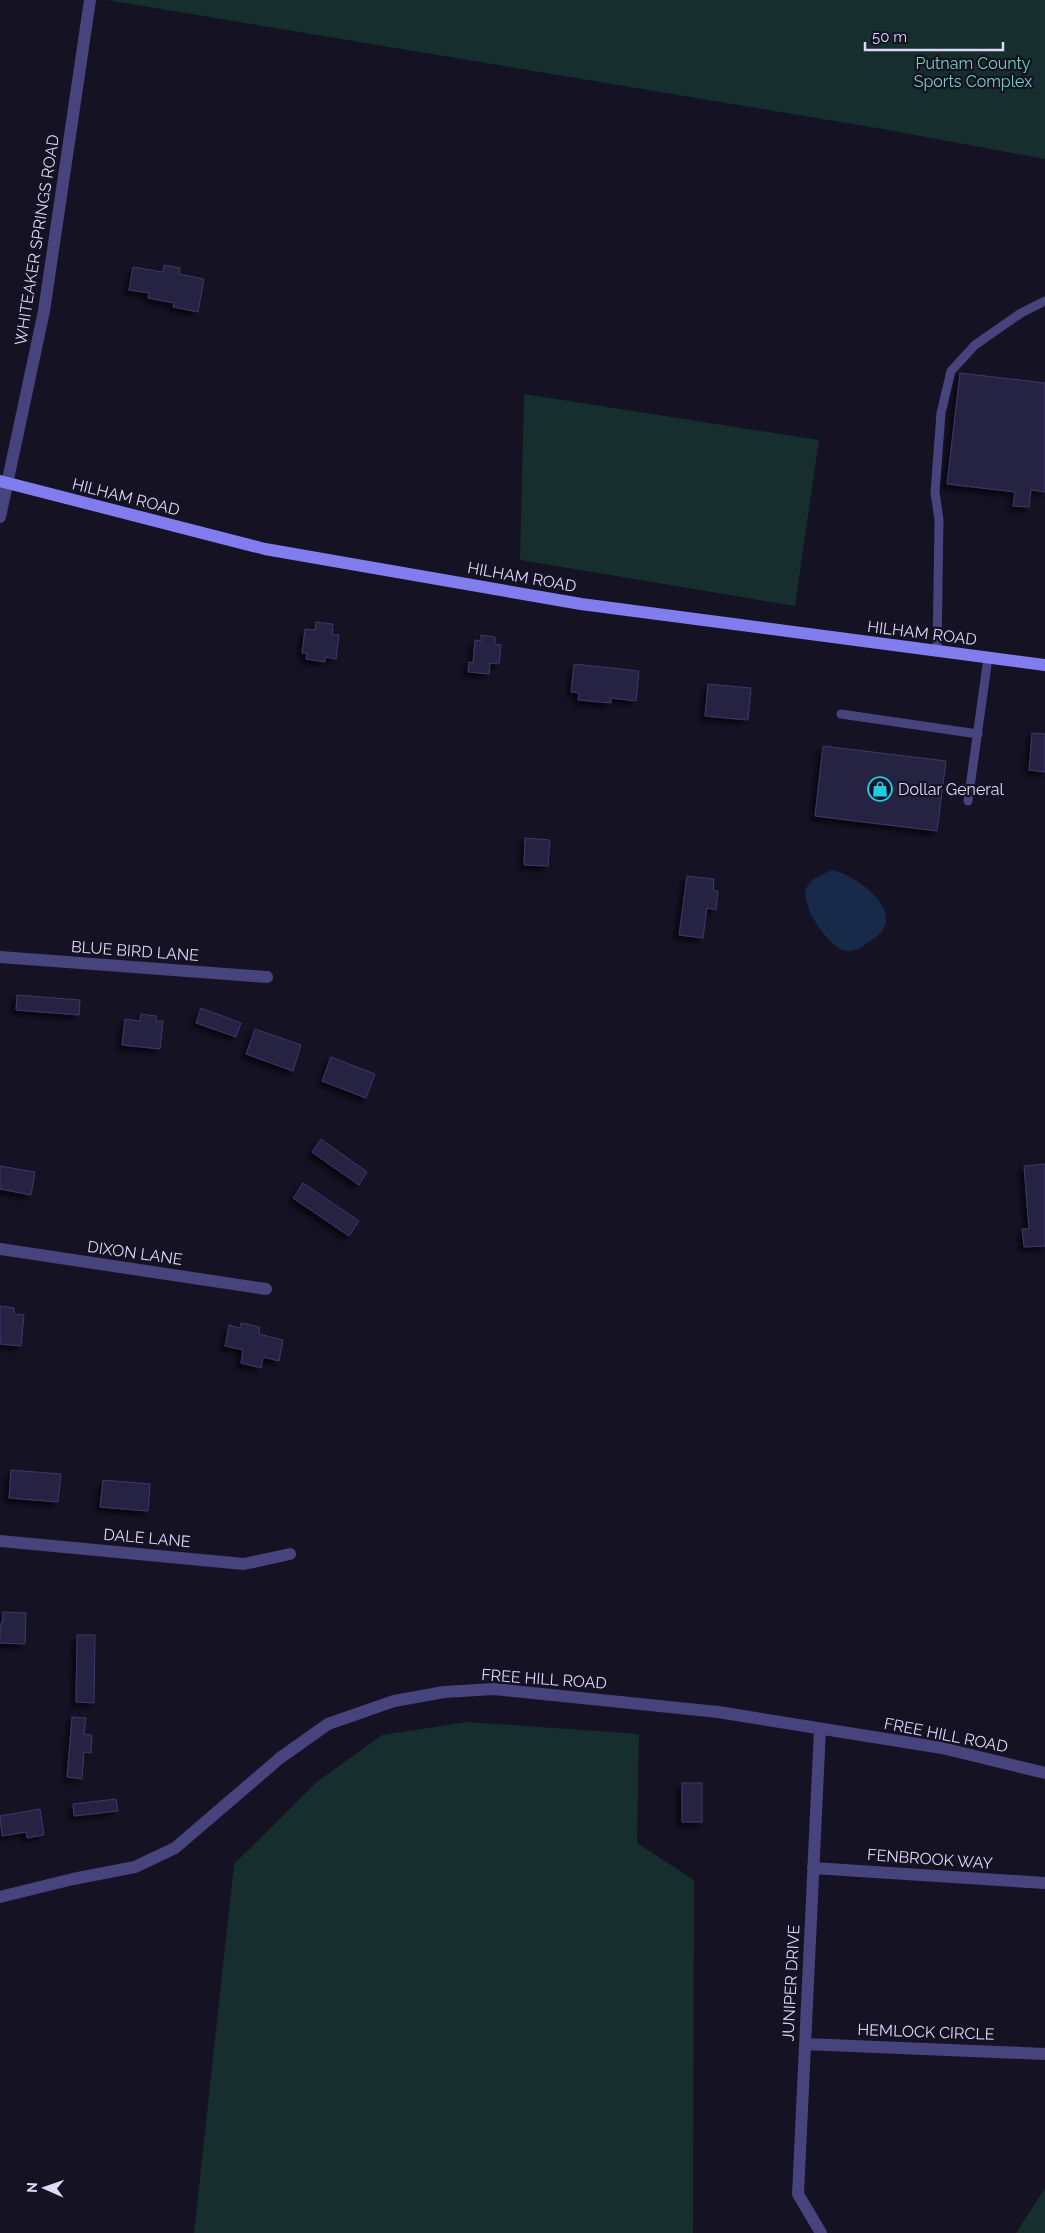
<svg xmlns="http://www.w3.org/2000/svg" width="1045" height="2233" font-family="Raleway,sans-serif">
	<defs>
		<filter id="shadow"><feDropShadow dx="-4.5" dy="4.5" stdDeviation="2.5" flood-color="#0009"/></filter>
	</defs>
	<rect width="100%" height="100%" fill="#151224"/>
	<path fill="#162e2d" d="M107,0H1045V159L877,128Z
		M524,394L819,440L795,606L520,560Z
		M467,1722L639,1734L637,1843L694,1880L693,2233H194L234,1864L318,1781L382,1735Z
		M1045,2188V2233H1016Z"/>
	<path fill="#172a49" d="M833,870C858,876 909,914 875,938C867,943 857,952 847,951C830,950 800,905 806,889C810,878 823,874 833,870Z"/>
	<path fill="#282143" stroke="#41366c" filter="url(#shadow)" d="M164,265L180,268L179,274L204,279L198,312L173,307L174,303L148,298L149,293L129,290L133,267L163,272Z
		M960,373L1045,383V492L1031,490L1029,507L1013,506L1015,492L947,484Z
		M316,622L333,624L332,635H339L336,659L325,657V662L306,659L307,653H302L305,629L315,630Z
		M481,635L495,637V644L501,645L499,664L490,663L489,674L468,672L469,662L473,663L475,640L481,641Z
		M574,664L639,671L636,701L611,698V703L578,700L579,693L571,692Z
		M708,684L751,688L748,720L705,716Z
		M1032,733L1045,734V772L1029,770Z
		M823,746L946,761L937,831L815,816Z
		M525,838L550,840L548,866L524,865Z
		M687,876L714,879L713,890L718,891L716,910L707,908L703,938L679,935Z
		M17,995L80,1000L79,1015L16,1010Z
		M201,1008L241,1023L236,1037L196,1023Z
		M141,1014L156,1016V1021H163L160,1049L122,1045L125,1019L140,1021Z
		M255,1029L301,1045L293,1071L246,1054Z
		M331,1057L375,1074L366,1098L322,1081Z
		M321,1139L367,1172L359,1185L312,1152Z
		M1045,1164V1246L1024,1247L1022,1229H1029L1024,1166Z
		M0,1166L35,1172L31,1195L0,1189Z
		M303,1183L359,1221L349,1236L293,1198Z
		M0,1306L14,1308V1314L24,1315L21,1346L0,1344Z
		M241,1323L260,1327L259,1334L283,1340L279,1361L263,1357L261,1368L241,1363L243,1350L225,1346L229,1325L240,1328Z
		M11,1470L61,1474L58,1502L9,1498Z
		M103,1480L150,1484L148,1511L100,1507Z
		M3,1612L26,1613L25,1644L0,1643V1624H2Z
		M77,1635H95L94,1703L76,1702Z
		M72,1717L86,1718L84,1734L92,1735L91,1753L84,1752L82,1779L67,1777Z
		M682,1783H702V1822H682Z
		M116,1799L118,1811L74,1816L73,1804Z
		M40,1809L44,1835L27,1838L26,1832L2,1836L0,1816Z"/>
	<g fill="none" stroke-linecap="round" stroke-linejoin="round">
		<path stroke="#46437d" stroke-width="9" d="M937,651L939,520L935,492L941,413L951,371L975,345L1021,313L1045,301
			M841,714L978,734
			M968,801L988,658"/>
		<path stroke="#46437d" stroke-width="12" d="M0,517L44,311L90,0
			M0,957L267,977
			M0,1249L266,1289
			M0,1541L244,1564L290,1554
			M820,1729L798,2194L821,2233
			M813,1868L1045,1883
			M0,1897L73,1879L135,1867L175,1848L280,1758L328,1724L394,1701L444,1692L494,1689L718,1712L942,1748L1045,1773
			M805,2044L1045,2054"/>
		<path stroke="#817dee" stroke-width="12" d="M0,481L265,549L581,604L1045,665"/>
	</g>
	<defs>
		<g id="shop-ring" transform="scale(1.25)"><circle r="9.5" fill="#151224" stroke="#1fcee2" stroke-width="1.5"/><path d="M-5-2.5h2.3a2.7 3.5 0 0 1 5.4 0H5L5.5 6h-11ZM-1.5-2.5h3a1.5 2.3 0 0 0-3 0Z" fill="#1fcee2"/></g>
	</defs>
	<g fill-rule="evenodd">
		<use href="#shop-ring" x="880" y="789"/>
	</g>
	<g text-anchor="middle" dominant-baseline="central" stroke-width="4.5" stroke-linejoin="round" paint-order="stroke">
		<g font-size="16" fill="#6fd2b9" stroke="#151224">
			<text x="973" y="63">Putnam County<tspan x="973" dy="18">Sports Complex</tspan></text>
		</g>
		<g font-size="16" fill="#dedafa" stroke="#151224">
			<text transform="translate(37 240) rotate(-81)">WHITEAKER SPRINGS ROAD</text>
			<text transform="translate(126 497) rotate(14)">HILHAM ROAD</text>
			<text transform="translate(522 577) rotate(10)">HILHAM ROAD</text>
			<text transform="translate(922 633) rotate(7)">HILHAM ROAD</text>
			<text transform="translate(135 951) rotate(4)">BLUE BIRD LANE</text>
			<text transform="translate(135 1253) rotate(8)">DIXON LANE</text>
			<text transform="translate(147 1538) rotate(5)">DALE LANE</text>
			<text transform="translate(544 1679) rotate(4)">FREE HILL ROAD</text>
			<text transform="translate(946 1735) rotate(11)">FREE HILL ROAD</text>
			<text transform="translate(930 1859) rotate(4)">FENBROOK WAY</text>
			<text transform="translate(791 1983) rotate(-87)">JUNIPER DRIVE</text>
			<text transform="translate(926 2032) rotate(2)">HEMLOCK CIRCLE</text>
		</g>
		<g font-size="16" fill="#dedafa" stroke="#151224" text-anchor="start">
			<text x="898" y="789">Dollar General</text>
		</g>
	</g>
	<g transform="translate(45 2188) rotate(272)" stroke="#151224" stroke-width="4" paint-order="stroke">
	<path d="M0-4L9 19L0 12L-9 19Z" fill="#dedafa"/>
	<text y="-8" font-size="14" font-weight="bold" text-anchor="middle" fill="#dedafa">N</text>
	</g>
	<path d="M865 42v8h138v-8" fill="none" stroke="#dedafa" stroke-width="2.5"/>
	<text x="872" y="42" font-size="15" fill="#dedafa" stroke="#151224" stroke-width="4" paint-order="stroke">50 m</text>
</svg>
